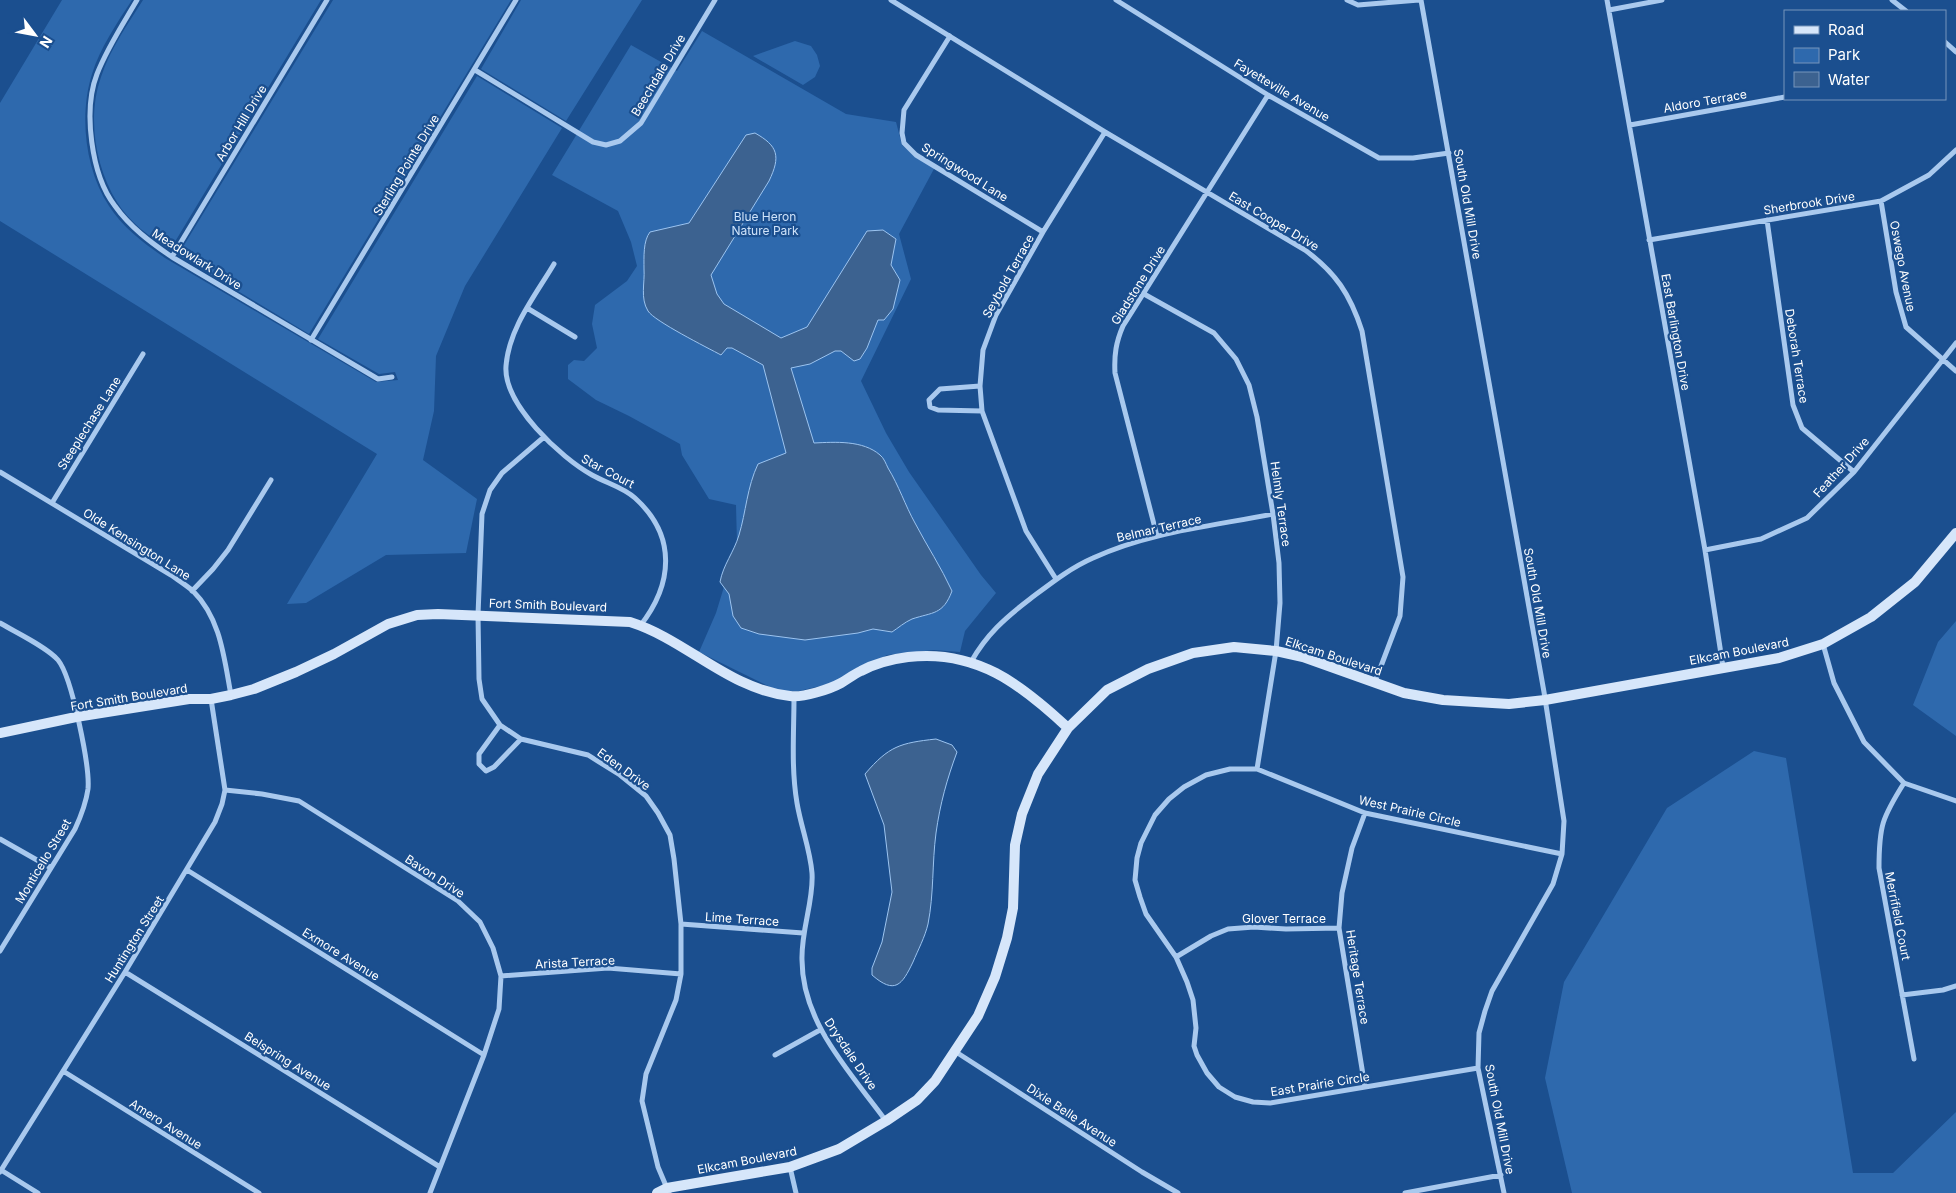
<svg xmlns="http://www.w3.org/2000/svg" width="1956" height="1193" font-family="Inter,sans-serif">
	<rect width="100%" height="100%" fill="#1b4f8f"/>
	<path fill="#2e69ad" d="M62,0H132C117,23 100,48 92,74C79,115 85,170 109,206C123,228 145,244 165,258L376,382L398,380L395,372L379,374L318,339L477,76L562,128L465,286L436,356L434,411L423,460L477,499L466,553L386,555L306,603L287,604L377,454L0,221V103Z
		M143,0H321L170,250C150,237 129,222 117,202C95,166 87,117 101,77C110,49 128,24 143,0Z
		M333,0H511L309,334L178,255Z
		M521,0H642L566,121L481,69Z
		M702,31L846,114L896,122L902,145L917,158L935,167L899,234L911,279L861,381L886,433L909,472L981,575L996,593L965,631L960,652L934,650L887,655L829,684L799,691H778L699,652L716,613L737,544L736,505L709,499L682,455L680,444L629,416L596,400L568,379V365L574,360L584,361L597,348L592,324L595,305L627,281L637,266L631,242L618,211L552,175L631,45L677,71Z
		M795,41L811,46L817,55L820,66L815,77L803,85L753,56Z
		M1956,621V736L1913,705L1938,642Z
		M1754,751L1786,758L1853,1173H1893L1956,1112V1193H1572L1545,1078L1564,982L1667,808Z"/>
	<path fill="#3c6290" stroke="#9cc4f0" d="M755,133C778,146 781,156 769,181L711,275L717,294L724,304L781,338L807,327L867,231L883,230L896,239L891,265L900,280L893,309L884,320H878L867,348L860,359L854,361L841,351H835L810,364L791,368L814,443C835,442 863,440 880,455C884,458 886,464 888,468C899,486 905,505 915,523C927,546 941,567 952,591C943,615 933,612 912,619C905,622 898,628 892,632L873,629L858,633L805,640L759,634L741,628L733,616L729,594L720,582C723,565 734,552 739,535C746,512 747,487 758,464L786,453L763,365L732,348H727L721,355C708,348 654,321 648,311C640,298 645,283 644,269C644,257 643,241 650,232L689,223L746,135Z
		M936,739L952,745L957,752C947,779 940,804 936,833C932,863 934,894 928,924C925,937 918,950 913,962C902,985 895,995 872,975V968L882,942L892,892L884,825L865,774C889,746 900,743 936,739Z"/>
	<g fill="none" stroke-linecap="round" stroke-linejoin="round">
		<path stroke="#a9c9ee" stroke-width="5" d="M137,0C123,24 107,48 97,74C83,110 91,175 115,206C130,227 150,242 172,257L378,379L392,377
			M891,0L1105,132L1305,250C1336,273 1350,294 1362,331L1403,577L1400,616L1375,682
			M1116,0L1268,95L1379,158H1413L1449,153
			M1347,0L1358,5L1419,0
			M1421,0L1544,692L1564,821L1562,854L1553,884L1492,991L1485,1011L1479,1033L1478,1068L1504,1193
			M1607,0L1705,550L1723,667
			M1892,0L1906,11
			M1609,10L1662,0
			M950,36L904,110L902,133L904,143L916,155L1043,232
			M1945,42L1956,52
			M475,70L593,142L606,145L620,141L641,123L715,0
			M1630,125L1785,97
			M1881,201L1896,292L1906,327L1956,371
			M1767,220L1793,405L1802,428L1854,472
			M1649,240L1881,201L1929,175L1956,150
			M172,257L327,0
			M554,264C535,296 509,328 506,366C503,404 561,458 592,475C606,483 623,487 635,498C677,536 673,584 640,626
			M1144,294L1214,333L1236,359L1249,385L1257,417L1273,514L1279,563L1280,603L1276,651L1257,769
			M527,308L575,337
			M311,340L516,0
			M980,386L940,389L929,400L930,407L938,410L982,411
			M544,437L502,473L490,490L482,514L478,615L479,679L482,699L500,725L521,739L588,755L620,775L646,796L658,813L670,835L674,859L681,924V974L676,1000L646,1074L642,1101L658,1167L669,1193
			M0,472L171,575C178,580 186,585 193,591C221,619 224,658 231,695
			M52,503L143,354
			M1157,536L1115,373C1114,355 1116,342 1123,326L1268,95
			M1705,550L1761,539L1807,518L1854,472L1956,343
			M1056,579L1026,531L982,411L980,386L983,350L996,315L1043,232L1105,132
			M192,591L213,569L228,550L271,480
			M0,623C15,632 47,647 58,660C72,677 90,767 88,789C86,803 81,816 75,829L0,951
			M1823,644L1834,683L1864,742L1904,783L1956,801
			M971,662C986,635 1005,618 1030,599C1050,584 1070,568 1093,558C1149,532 1213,526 1273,514
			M794,697C794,732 791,768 797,803C801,827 810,849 812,873C814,900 801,930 802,960C802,1023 851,1073 886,1121
			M500,725L479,754V764L486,771L494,767L521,739
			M1904,783C1882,818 1879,826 1879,868L1914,1059
			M225,790L262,794L299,801L458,901L480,922L493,948L501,976L499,1009L484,1055L430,1193
			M0,839L51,868
			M187,870L484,1055
			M681,924L803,933
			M1176,957L1211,936L1228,929L1254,927L1286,929L1339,928
			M125,972L440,1167
			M501,976L608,968L681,974
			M1902,995L1943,990L1956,986
			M956,1052L1142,1172L1178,1193
			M775,1055L820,1030
			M1478,1068L1270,1103L1253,1102L1235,1097L1219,1087L1207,1073L1197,1055L1194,1046L1196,1028L1193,1000L1187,982L1176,957L1146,914L1140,897L1135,880L1137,858L1141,843L1155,815L1169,799L1184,787L1206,775L1230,769H1257L1365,813L1562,854
			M63,1071L259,1193
			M1365,1087L1339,928L1342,893L1352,848L1365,813
			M790,1167L796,1193
			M1,1170L38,1193
			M0,1172L125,972L215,822L222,804L225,790L211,699
			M1405,1193L1501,1175"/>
		<path stroke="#d6e6fa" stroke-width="10" d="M0,733L76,717L189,699H211L231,695L254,689L296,672L334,654L388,624L417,615L438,614L630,622C687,640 728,689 790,696C803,698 830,689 841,683C848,679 854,674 861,671C874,664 892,659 908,657C976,649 1021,684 1068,728
			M657,1193L667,1188L790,1167L839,1149L886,1121L917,1100L935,1081L978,1016L995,977L1007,938L1013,908L1015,845L1022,814L1038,774L1068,728L1107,690L1148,669L1193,653L1234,647L1276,651L1303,657L1404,693L1443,700L1509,704L1545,700L1779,658L1823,644L1871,617L1915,582L1956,533"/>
	</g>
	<g text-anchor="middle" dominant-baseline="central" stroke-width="4.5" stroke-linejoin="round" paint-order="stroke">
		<g font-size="12" fill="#fff" stroke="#1b4f8f">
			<text transform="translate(658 75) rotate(-59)">Beechdale Drive</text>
			<text transform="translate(1282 90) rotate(31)">Fayetteville Avenue</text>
			<text transform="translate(1705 101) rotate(-10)">Aldoro Terrace</text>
			<text transform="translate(241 123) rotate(-59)">Arbor Hill Drive</text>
			<text transform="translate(406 165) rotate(-59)">Sterling Pointe Drive</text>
			<text transform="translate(965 172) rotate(32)">Springwood Lane</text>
			<text transform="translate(1809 203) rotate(-9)">Sherbrook Drive</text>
			<text transform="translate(1468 204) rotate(80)">South Old Mill Drive</text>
			<text transform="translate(1274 221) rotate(31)">East Cooper Drive</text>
			<text transform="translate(197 259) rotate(32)">Meadowlark Drive</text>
			<text transform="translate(1903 266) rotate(79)">Oswego Avenue</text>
			<text transform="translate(1008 276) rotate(-61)">Seybold Terrace</text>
			<text transform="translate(1138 285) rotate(-58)">Gladstone Drive</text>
			<text transform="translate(1676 332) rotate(80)">East Barlington Drive</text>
			<text transform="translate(1797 356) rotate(81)">Deborah Terrace</text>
			<text transform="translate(89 423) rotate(-58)">Steeplechase Lane</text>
			<text transform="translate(1841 467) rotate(-48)">Feather Drive</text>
			<text transform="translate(608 471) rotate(28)">Star Court</text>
			<text transform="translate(1281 504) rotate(82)">Helmly Terrace</text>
			<text transform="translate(1159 528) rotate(-13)">Belmar Terrace</text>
			<text transform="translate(137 544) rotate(32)">Olde Kensington Lane</text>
			<text transform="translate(1538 603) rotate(80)">South Old Mill Drive</text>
			<text transform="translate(548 605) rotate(2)">Fort Smith Boulevard</text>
			<text transform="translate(1739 651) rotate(-11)">Elkcam Boulevard</text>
			<text transform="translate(1334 656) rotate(18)">Elkcam Boulevard</text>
			<text transform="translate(129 697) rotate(-9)">Fort Smith Boulevard</text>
			<text transform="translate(624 769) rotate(36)">Eden Drive</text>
			<text transform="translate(1410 811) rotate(13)">West Prairie Circle</text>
			<text transform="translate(43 861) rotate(-59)">Monticello Street</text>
			<text transform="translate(435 876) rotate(33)">Bavon Drive</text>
			<text transform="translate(1898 916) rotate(79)">Merrifield Court</text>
			<text x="1284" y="918">Glover Terrace</text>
			<text transform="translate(742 919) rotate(4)">Lime Terrace</text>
			<text transform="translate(134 939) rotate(-58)">Huntington Street</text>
			<text transform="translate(341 954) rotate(32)">Exmore Avenue</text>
			<text transform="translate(575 962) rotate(-3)">Arista Terrace</text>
			<text transform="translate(1358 977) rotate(81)">Heritage Terrace</text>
			<text transform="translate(851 1054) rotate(56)">Drysdale Drive</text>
			<text transform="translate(288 1061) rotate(32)">Belspring Avenue</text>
			<text transform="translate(1320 1084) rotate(-9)">East Prairie Circle</text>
			<text transform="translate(1072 1115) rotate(33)">Dixie Belle Avenue</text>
			<text transform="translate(1500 1119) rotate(79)">South Old Mill Drive</text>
			<text transform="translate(166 1124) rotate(32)">Amero Avenue</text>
			<text transform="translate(747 1160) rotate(-11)">Elkcam Boulevard</text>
		</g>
		<g font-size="12" fill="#cfe3fa" stroke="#1b4f8f">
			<text x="765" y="216">Blue Heron<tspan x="765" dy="14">Nature Park</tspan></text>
		</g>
	</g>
	<rect x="1784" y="10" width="162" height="90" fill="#1b4f8f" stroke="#7695bc"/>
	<rect x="1794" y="26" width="25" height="8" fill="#d6e6fa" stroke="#7695bc"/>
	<text x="1828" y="35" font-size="15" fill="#ffffff">Road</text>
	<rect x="1794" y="48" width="25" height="15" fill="#2e69ad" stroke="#7695bc"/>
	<text x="1828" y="60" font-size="15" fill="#ffffff">Park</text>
	<rect x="1794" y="72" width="25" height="15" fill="#3c6290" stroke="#7695bc"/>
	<text x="1828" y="85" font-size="15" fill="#ffffff">Water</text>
	<g transform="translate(35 35) rotate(122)" stroke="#1b4f8f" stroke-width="4" paint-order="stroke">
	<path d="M0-4L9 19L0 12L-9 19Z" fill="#ffffff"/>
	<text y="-8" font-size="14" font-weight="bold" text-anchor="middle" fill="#ffffff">N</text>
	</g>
</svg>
